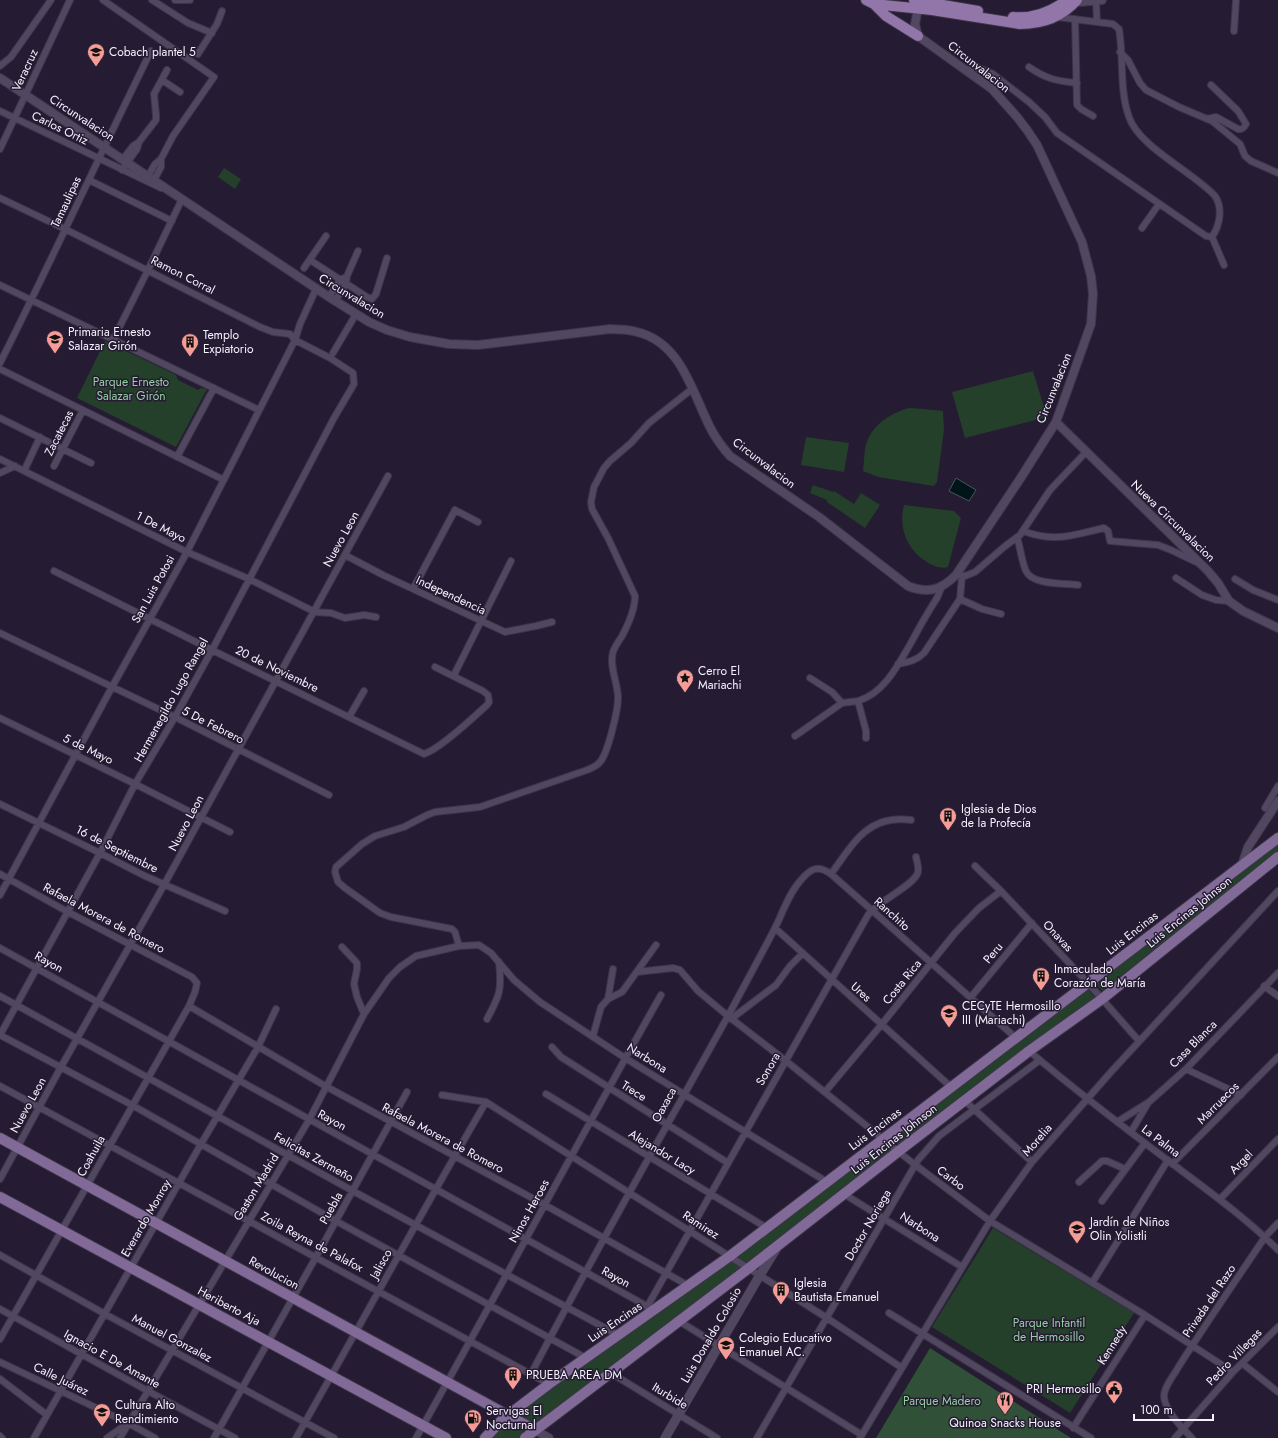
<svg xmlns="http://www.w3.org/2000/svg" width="1278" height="1438" font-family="Jost,sans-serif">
	<rect width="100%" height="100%" fill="#251b32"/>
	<path fill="#24402a" d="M224,168L241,179L235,189L218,177Z
		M105,341L176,375L178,380L198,390L201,388L207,389L176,447L77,398Z
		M1033,371L1047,417L965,438L952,392Z
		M909,408L924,409L943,411L944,430L937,482L934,486L878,477L863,471C864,464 864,456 865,449C869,427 888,414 909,408Z
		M806,437L849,443L844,472L801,465Z
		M813,485L833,492L834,491L854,504L861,493L880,505L865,528L827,502V500L810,493Z
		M904,505L954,511L961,518L948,567C941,569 933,566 927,562C907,550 898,528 904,505Z
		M1278,843V852L1102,991L1095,983Z
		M1088,989L1095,998L900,1147L891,1138Z
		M886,1142L895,1150L747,1263L737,1256Z
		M993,1228L1134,1313L1070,1413L932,1327Z
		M731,1261L742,1268L536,1425L517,1414Z
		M509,1420L523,1429V1436L520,1438H491Z"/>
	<path fill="#305037" d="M930,1348L1071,1438H876Z"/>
	<path fill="#001518" stroke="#4a575d" d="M956,478L976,490L969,501L949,491Z"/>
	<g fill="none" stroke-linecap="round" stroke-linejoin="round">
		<g stroke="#3c3547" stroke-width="8">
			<path id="minor" d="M103,0L214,77L173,136L161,159L155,164L148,176
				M152,0L188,23L212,33
				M175,0H190
				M1096,0L1097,21
				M1075,19L1077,105L1081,109L1093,116
				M1234,31L1236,0
				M1120,52L1128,60L1140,83L1146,90L1179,107L1212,121L1240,144L1245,156L1251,161L1278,173
				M198,54L217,24L222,11
				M0,66L11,57L51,0
				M1029,67C1046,79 1057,81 1077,83
				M966,70L978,68L984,70L993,74L1029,102L1045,117L1057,133L1206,236L1212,237C1220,225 1223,208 1215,196C1193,172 1139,147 1129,117C1119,89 1124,58 1119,29L1113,24L1057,17
				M162,80L180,92
				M0,111L161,188
				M1207,119L1216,117L1238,129C1242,130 1244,128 1246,124L1238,111L1211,85
				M0,149L70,0
				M123,159L133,146L139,142
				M122,170L137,149L139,142L156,120V115L154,94L167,70
				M89,180L172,221
				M154,180L161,167V159
				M0,198L65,229L260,327L273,332L290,334L295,340L330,358L353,373L354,384L334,418L212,650L175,717L135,784L100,853L0,1035
				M1142,228L1159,204
				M1212,237L1224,265
				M310,260L367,297L372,299L376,294L387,258
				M304,268L326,236
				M0,285L259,410
				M329,297L340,280L344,278
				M335,301L346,284L347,276L358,251
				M113,340L148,270L182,199
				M333,353L356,314
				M0,363C52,260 100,154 151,51
				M0,369L224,480
				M0,418L91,463
				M177,457L214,388
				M0,459L187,552L249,579L315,612L331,613L345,618L364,615L376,617
				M54,466L83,410
				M24,471L40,437
				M0,473L15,466
				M1023,531C1056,543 1072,535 1104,528L1108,531L1110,541L1158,545L1171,550L1196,562
				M1017,537C1020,546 1022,563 1026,571C1032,585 1063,583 1078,585
				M345,555L383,575L505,632L536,626L552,622
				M54,571L212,650L424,754C440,749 474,717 487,705L489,702L488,695L483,691L435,667
				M956,575L965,576L975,572L1004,547L1020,535L1050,490L1087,451
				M1176,578L1202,595L1216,600L1229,601
				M1235,579L1253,590L1278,600
				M413,589L455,510L478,522
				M960,599L982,609L1001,614
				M0,633L175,717L329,795
				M898,664C908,662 916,661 924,653L960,599L962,576
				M454,675L511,561
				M810,678L832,692L842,703
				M349,717L364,691
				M0,718L135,784L230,832
				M795,736L842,703L858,701
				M866,738V731L858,701C885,693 899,663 912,641C920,626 928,612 937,598L942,586
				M0,804L100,853L145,876L225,911
				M1265,808L1278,786
				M975,866L1001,891L1088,983L1139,1041
				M0,874L68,912L192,977L197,983L195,992L189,1006L0,1339
				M831,874C846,854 860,827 886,821C894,819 903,819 911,820
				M0,895L112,687L187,552L295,340L300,324L316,289
				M775,928L951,1087
				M459,946L455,932L452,929L391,917L380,913L345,888L338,882L335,872L336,867L362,844L375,836L404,827L427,815L435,812L480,807L587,770C592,768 597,766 600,762C608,753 618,710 618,698C618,683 609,667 613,652C615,646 619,641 622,636C629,623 635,610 635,596L608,538L592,509L591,502L594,487L604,468L610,461L631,443L649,423L692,389
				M342,947L357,963V969L354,984L357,997L364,1014
				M0,948L654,1310
				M637,972L673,968L680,970L698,991L728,1016L786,1061L914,1164L990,1221L1145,1315L1233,1372
				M1264,986L1278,996
				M0,996L353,1191L618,1335
				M971,997L1032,923
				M608,999L622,992L625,988L656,945
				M189,1006L327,1087L545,1205L689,1286
				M487,1019C500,995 502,990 499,962
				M731,1019L776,985L790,966L803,953
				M0,1035L132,1105L336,1221L586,1358
				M593,1036L601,1007L608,999L613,969
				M552,1047L561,1057L728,1163
				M1029,1051C1075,1090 1122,1126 1170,1162C1207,1190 1245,1217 1278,1250
				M1186,1069L1241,1095
				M0,1086L549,1384
				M825,1092L882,1024L955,933L979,908L1001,891
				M546,1094L767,1228
				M442,1095L486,1102L827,1318L902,1368
				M965,1101L1032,1162
				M1117,1122L1149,1102L1186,1069L1278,973
				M1131,1132L1148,1103
				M1172,1164L1278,1057
				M0,1179L61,1067L164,885L388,476
				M1079,1182L1102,1161H1107L1125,1169
				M844,1194L962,1267
				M1220,1199L1278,1139
				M1102,1201L1145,1143
				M0,1255L105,1314L334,1438
				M1092,1283L1168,1160
				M647,1307L868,915C878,901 915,885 918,872C919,867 917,862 916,857
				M0,1309L148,1391L235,1438
				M889,1313L1091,1438
				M679,1321L862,1435
				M0,1362L128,1423L155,1438
				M1243,1364L1278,1392
				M611,1373L717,1438
				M531,1374C594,1253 662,1135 728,1016C744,986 760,957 775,928C783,912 789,893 801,880C811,868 818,865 831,874L1016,1038
				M0,1379L47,1415
				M1073,1428L1145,1315
				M0,1436L2,1438
				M34,1438L201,1144L258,1047L276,1009
				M107,1438L127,1424
				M120,1438L309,1120L364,1014L389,978L400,967L416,956L459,946L479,945L491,953L514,980L540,1002L625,1058L827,1182
				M214,1438L316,1257L407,1092
				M296,1438C360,1326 421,1213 486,1102
				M416,1438C499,1291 578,1141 661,995
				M757,1438L918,1160L939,1136L1040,1060
				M860,1438L990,1221L1032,1162L1110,1073L1278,891
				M1175,1438L1233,1372L1278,1327
				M1192,1438C1183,1429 1164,1410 1164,1396C1164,1386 1175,1374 1179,1366C1207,1322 1236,1280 1265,1237L1278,1223"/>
		</g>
		<g stroke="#3c3547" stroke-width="10">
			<path id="tertiary" d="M1071,0L1080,2L1102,0
				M0,78L329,297L369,322L387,330L410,337L449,344L478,345L610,329C619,330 628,329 637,332C683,343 693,396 712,431C717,440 723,448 730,456L819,517L908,586C928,594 941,590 956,575L1020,479L1056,422L1091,324L1093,294L1091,276L1082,242L1037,145L1027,130L1017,117L992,89L918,36L915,24L919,3
				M1056,422L1208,571L1218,583L1229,601L1243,611L1278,628
				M1242,865L1248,847L1278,801
				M535,1430L549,1438"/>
		</g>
		<g stroke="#3c3547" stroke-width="10">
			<path id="secondary" d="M665,1438L760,1275L778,1246"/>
		</g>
		<g stroke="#3c3547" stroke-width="12">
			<path id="primary" d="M0,1138L535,1430
				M0,1197L446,1438
				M485,1438L503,1419L549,1384L730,1256L1278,838
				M525,1438L749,1268L904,1147L1029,1051L1102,999L1278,857"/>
		</g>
		<g stroke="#3c3547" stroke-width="12">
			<path id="trunk" d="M866,0L874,4L932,10L1020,24C1042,24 1062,17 1077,0
				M914,0L978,11
				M874,4L886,16L918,36
				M1013,17C1033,19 1051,12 1067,0"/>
		</g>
		<use href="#minor" stroke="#514761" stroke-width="6"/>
		<use href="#tertiary" stroke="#514761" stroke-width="8"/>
		<use href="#secondary" stroke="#514761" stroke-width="9"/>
		<use href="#primary" stroke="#826a98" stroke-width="10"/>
		<use href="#trunk" stroke="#9276aa" stroke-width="10"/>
	</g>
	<defs>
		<g id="school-pin" transform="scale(0.9)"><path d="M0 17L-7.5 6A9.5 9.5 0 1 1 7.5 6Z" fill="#f59c96" stroke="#251b32"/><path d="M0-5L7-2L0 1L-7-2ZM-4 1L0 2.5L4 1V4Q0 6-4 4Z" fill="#111"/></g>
		<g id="building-pin" transform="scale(0.9)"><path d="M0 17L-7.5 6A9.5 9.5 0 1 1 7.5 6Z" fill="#f59c96" stroke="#251b32"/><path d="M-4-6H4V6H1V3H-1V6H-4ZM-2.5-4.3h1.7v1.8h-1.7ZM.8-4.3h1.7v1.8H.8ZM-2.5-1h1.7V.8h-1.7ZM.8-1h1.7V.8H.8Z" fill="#111"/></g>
		<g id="sight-pin" transform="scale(0.9)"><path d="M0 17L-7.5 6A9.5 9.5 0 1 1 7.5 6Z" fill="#f59c96" stroke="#251b32"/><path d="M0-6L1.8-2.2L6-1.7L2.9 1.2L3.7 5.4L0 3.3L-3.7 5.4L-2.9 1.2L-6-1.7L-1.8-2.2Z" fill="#111"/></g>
		<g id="civic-pin" transform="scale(0.9)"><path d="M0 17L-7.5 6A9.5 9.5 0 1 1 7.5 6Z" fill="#f59c96" stroke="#251b32"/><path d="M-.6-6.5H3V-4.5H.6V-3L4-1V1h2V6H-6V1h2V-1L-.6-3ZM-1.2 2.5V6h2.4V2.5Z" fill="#111"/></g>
		<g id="restaurant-pin" transform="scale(0.9)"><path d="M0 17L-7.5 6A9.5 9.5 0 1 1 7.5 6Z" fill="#f59c96" stroke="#251b32"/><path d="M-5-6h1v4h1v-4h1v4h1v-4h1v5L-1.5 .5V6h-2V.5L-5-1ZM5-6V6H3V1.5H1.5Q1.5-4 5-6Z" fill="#111"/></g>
		<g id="university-pin" transform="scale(0.9)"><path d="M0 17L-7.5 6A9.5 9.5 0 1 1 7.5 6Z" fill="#f59c96" stroke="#251b32"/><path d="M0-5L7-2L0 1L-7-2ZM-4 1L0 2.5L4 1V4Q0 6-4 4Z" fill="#111"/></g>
		<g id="fuel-pin" transform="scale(0.9)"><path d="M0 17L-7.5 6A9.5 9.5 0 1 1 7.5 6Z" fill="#f59c96" stroke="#251b32"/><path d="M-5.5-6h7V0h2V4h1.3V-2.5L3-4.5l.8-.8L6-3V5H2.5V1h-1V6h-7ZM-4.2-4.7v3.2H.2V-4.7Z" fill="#111"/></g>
	</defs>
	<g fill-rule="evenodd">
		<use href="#school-pin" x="96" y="52"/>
		<use href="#school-pin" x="55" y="339"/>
		<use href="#building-pin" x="190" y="342"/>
		<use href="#sight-pin" x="685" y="678"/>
		<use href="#building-pin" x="948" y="816"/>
		<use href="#building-pin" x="1041" y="976"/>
		<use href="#school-pin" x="949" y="1013"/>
		<use href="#school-pin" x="1077" y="1229"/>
		<use href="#building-pin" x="781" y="1290"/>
		<use href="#school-pin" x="726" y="1345"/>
		<use href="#building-pin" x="513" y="1375"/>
		<use href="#civic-pin" x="1114" y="1389"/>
		<use href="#restaurant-pin" x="1005" y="1400"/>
		<use href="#university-pin" x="102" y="1412"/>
		<use href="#fuel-pin" x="473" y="1418"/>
	</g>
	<g text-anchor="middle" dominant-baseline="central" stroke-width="3" stroke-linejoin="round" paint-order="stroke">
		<g font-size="12" fill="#f6f1fe" stroke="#251b32" text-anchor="start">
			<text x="109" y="52">Cobach plantel 5</text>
			<text x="68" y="332">Primaria Ernesto<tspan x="68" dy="14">Salazar Girón</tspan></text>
			<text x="203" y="335">Templo<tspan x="203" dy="14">Expiatorio</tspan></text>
			<text x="698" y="671">Cerro El<tspan x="698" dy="14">Mariachi</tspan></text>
			<text x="961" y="809">Iglesia de Dios<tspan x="961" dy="14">de la Profecía</tspan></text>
			<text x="1054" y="969">Inmaculado<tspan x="1054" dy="14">Corazón de María</tspan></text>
			<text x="962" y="1006">CECyTE Hermosillo<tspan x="962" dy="14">III (Mariachi)</tspan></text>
			<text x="1090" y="1222">Jardín de Niños<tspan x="1090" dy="14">Olin Yolistli</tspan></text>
			<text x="794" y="1283">Iglesia<tspan x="794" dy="14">Bautista Emanuel</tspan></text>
			<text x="739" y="1338">Colegio Educativo<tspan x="739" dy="14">Emanuel AC.</tspan></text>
			<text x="526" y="1375">PRUEBA AREA DM</text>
			<text x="1101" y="1389" text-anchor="end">PRI Hermosillo</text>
			<text x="115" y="1405">Cultura Alto<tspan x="115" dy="14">Rendimiento</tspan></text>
			<text x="486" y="1411">Servigas El<tspan x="486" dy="14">Nocturnal</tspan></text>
			<text x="1005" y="1423" text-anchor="middle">Quinoa Snacks House</text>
		</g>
		<g font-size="12" fill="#f6f1fe" stroke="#251b32">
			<text transform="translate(979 67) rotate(38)">Circunvalacion</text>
			<text transform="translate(25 70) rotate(-65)">Veracruz</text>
			<text transform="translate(82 118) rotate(33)">Circunvalacion</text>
			<text transform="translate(60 128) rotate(26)">Carlos Ortiz</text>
			<text transform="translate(66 202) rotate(-65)">Tamaulipas</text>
			<text transform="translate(183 275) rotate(27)">Ramon Corral</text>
			<text transform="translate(352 296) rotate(31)">Circunvalacion</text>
			<text transform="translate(1054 388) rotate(-68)">Circunvalacion</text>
			<text transform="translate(59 433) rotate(-63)">Zacatecas</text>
			<text transform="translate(764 463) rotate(37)">Circunvalacion</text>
			<text transform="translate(1173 521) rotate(44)">Nueva Circunvalacion</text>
			<text transform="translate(161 527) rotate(27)">1 De Mayo</text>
			<text transform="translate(341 539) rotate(-61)">Nuevo Leon</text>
			<text transform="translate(153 589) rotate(-61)">San Luis Potosi</text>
			<text transform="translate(451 595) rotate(25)">Independencia</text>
			<text transform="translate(277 669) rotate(26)">20 de Noviembre</text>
			<text transform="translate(171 700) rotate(-61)">Hermenegildo Lugo Rangel</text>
			<text transform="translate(213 725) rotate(27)">5 De Febrero</text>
			<text transform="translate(88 749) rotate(26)">5 de Mayo</text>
			<text transform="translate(186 823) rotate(-62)">Nuevo Leon</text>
			<text transform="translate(117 849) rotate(27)">16 de Septiembre</text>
			<text transform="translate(1189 912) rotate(-39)">Luis Encinas Johnson</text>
			<text transform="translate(892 914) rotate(42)">Ranchito</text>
			<text transform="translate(104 918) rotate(28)">Rafaela Morera de Romero</text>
			<text transform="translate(1132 933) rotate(-38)">Luis Encinas</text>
			<text transform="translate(1058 936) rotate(47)">Onavas</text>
			<text transform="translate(993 953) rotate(-50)">Peru</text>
			<text transform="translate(49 962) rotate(29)">Rayon</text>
			<text transform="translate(902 982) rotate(-51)">Costa Rica</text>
			<text transform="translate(861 992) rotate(42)">Ures</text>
			<text transform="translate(1193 1044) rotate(-45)">Casa Blanca</text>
			<text transform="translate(647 1058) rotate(32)">Narbona</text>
			<text transform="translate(768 1069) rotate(-60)">Sonora</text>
			<text transform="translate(634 1091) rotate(32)">Trece</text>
			<text transform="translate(1218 1103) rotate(-45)">Marruecos</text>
			<text transform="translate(28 1105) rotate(-61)">Nuevo Leon</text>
			<text transform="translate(664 1105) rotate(-61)">Oaxaca</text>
			<text transform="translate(332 1120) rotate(28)">Rayon</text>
			<text transform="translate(875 1129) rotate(-37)">Luis Encinas</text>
			<text transform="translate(443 1138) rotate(28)">Rafaela Morera de Romero</text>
			<text transform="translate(894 1139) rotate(-38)">Luis Encinas Johnson</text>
			<text transform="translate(1037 1140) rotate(-49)">Morelia</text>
			<text transform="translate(1161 1141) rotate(37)">La Palma</text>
			<text transform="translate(662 1152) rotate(31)">Alejandor Lacy</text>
			<text transform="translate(91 1156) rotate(-61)">Coahuila</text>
			<text transform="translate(314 1157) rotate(29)">Felicitas Zermeño</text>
			<text transform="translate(1241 1162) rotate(-46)">Argel</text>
			<text transform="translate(951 1178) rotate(37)">Carbo</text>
			<text transform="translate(256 1187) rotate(-59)">Gaston Madrid</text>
			<text transform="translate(331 1208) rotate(-61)">Puebla</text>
			<text transform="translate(529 1211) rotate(-61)">Ninos Heroes</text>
			<text transform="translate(146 1218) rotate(-60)">Everardo Monroy</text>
			<text transform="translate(701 1225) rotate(33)">Ramirez</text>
			<text transform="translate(868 1225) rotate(-60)">Doctor Noriega</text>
			<text transform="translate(920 1227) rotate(33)">Narbona</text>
			<text transform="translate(312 1242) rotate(28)">Zoila Reyna de Palafox</text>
			<text transform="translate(381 1264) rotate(-61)">Jalisco</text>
			<text transform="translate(274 1273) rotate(29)">Revolucion</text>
			<text transform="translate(616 1277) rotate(29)">Rayon</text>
			<text transform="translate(1209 1301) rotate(-56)">Privada del Razo</text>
			<text transform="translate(229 1306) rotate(28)">Heriberto Aja</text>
			<text transform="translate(615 1322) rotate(-34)">Luis Encinas</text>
			<text transform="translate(711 1335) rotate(-60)">Luis Donaldo Colosio</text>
			<text transform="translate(172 1338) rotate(28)">Manuel Gonzalez</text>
			<text transform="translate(1112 1345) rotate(-58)">Kennedy</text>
			<text transform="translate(1234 1357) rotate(-46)">Pedro Villegas</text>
			<text transform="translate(112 1359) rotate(29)">Ignacio E De Amante</text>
			<text transform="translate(61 1379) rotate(26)">Calle Juárez</text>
			<text transform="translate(670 1396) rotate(31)">Iturbide</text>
		</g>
		<g font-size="12" fill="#95cea1" stroke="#251b32">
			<text x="131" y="382">Parque Ernesto<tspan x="131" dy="14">Salazar Girón</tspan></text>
			<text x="1049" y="1323">Parque Infantil<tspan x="1049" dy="14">de Hermosillo</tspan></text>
			<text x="942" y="1401">Parque Madero</text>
		</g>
	</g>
	<path d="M1134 1414v6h79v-6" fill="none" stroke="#f6f1fe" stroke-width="2"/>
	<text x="1140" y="1414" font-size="12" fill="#f6f1fe" stroke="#251b32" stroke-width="3" paint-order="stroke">100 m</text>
</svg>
